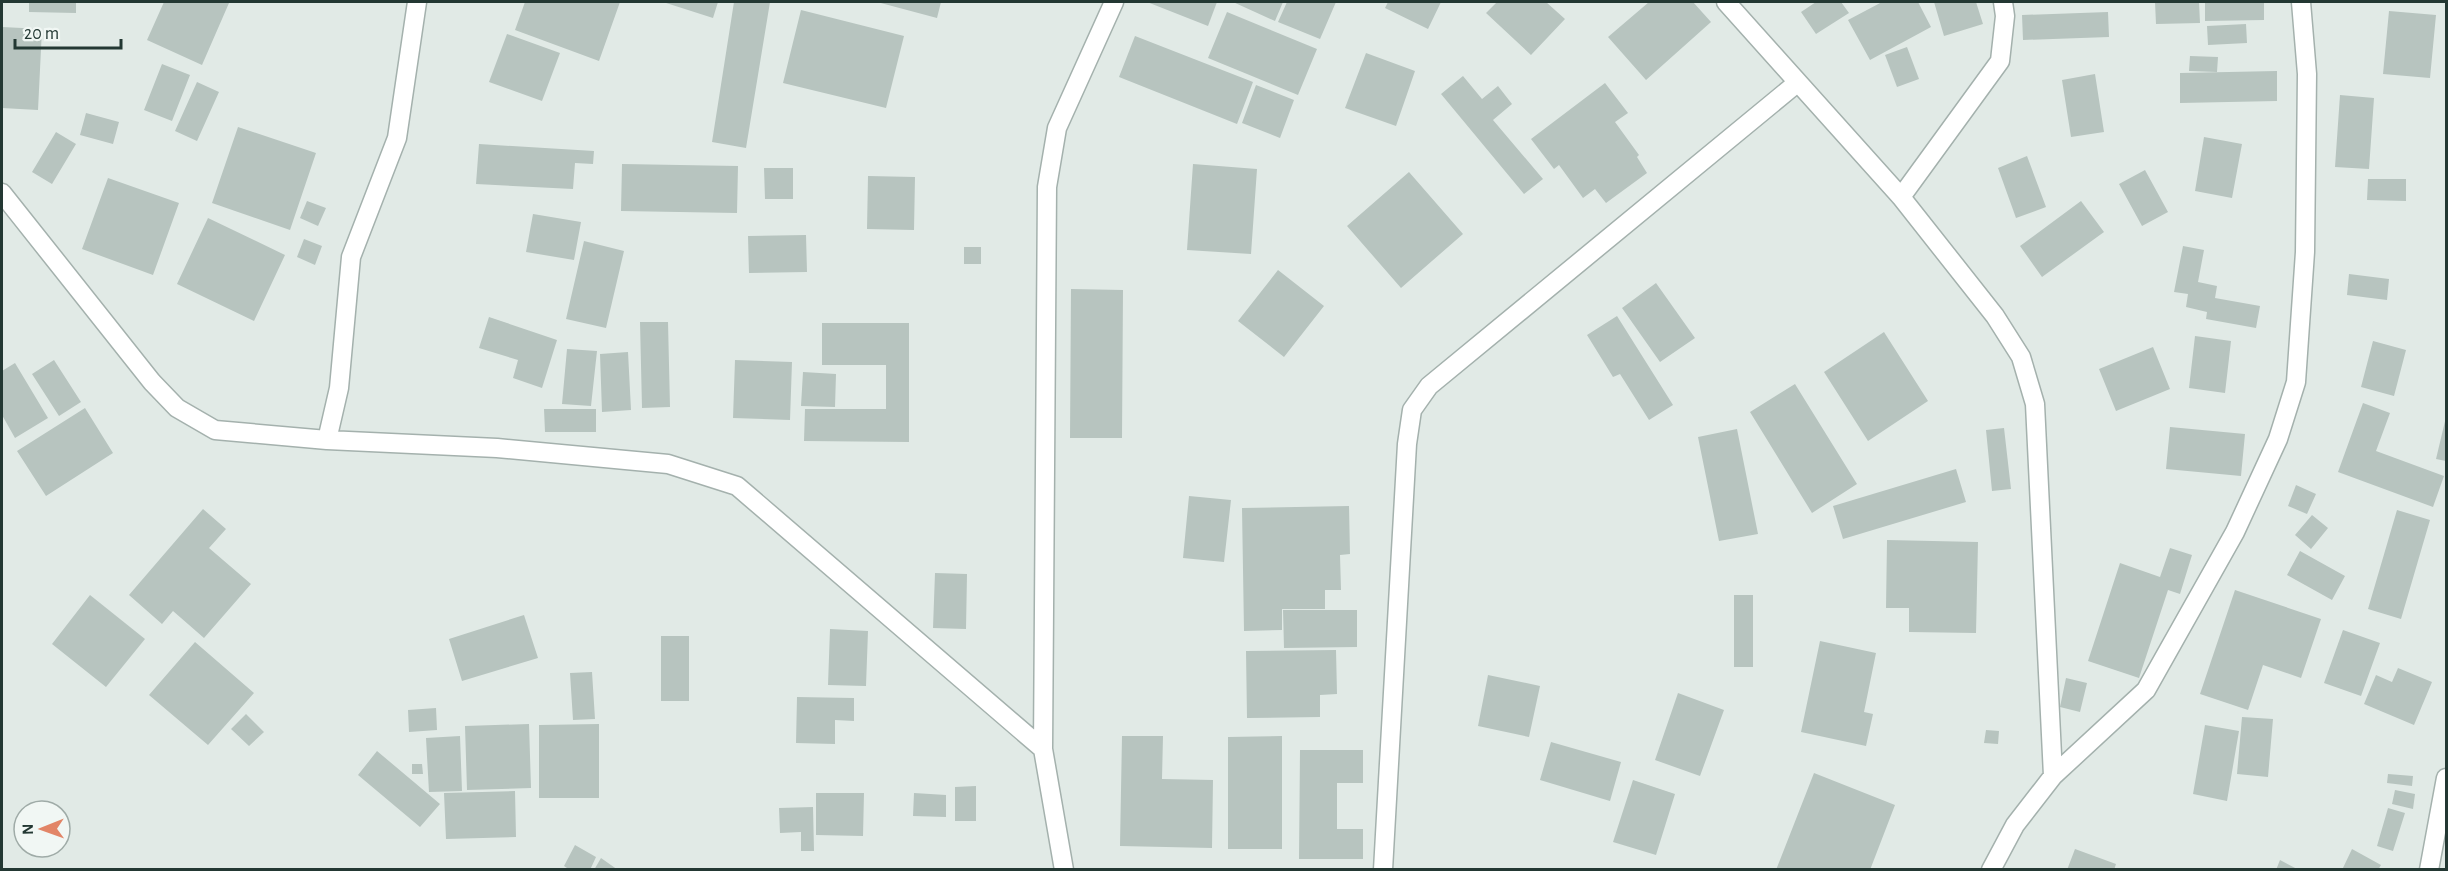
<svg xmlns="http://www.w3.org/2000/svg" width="2448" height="871" font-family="'Alegreya Sans',sans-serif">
	<rect width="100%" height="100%" fill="#e1eae6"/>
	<path fill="#b7c4bf" d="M29,2H76V13L29,12Z
		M164,2L229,3L202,65L147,40Z
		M525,2H620L599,61L515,30Z
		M663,2H718L713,18Z
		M734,2H770L746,148L712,142Z
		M877,2H941L937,18Z
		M1147,2H1217L1208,26Z
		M1233,2H1283L1275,21Z
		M1287,2H1336L1320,39L1278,22Z
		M1388,2H1441L1428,29L1385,8Z
		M1497,2H1546L1565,19L1531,55L1486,13Z
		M1649,2H1693L1711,22L1646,80L1608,37Z
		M1816,2H1841L1849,13L1816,34L1801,12Z
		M1882,2H1918L1931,27L1870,60L1848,20Z
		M1934,2H1976L1983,24L1944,36Z
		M2155,2H2199L2200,23L2156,24Z
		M2205,2H2264V20L2205,21Z
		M801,10L904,36L886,108L783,83Z
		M2389,11L2436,15L2430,78L2383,74Z
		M1227,12L1317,49L1298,95L1208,58Z
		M2108,12L2109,37L2023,40L2022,15Z
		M2246,24L2247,43L2208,45L2207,26Z
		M2,27L42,29L38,110L2,108Z
		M507,34L560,53L542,101L489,82Z
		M1135,36L1253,82L1237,124L1119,77Z
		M1907,47L1919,79L1897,87L1885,55Z
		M1366,53L1415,71L1396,126L1345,108Z
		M2190,56L2218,57L2217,72L2189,71Z
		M162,64L190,75L172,121L144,110Z
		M2277,71V101L2180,103V73Z
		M2095,74L2104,132L2071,137L2062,80Z
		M1463,76L1482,99L1498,86L1512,104L1493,120L1543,179L1524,194L1441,94Z
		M197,82L219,92L197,141L175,131Z
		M1605,83L1628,113L1615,122L1639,155L1637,157L1647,173L1606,203L1595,189L1583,198L1559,165L1554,169L1531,139Z
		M1256,85L1294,100L1280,138L1242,123Z
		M2340,95L2374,98L2369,169L2335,167Z
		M86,113L119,122L113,144L80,135Z
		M238,127L316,153L290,230L212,203Z
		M56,132L76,144L52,184L32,172Z
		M2204,137L2242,144L2232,198L2195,191Z
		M479,144L594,151L593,164L575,163L573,189L476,184Z
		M2027,156L2046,207L2016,218L1998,168Z
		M622,164L738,166L737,213L621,211Z
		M1193,164L1257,169L1251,254L1187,250Z
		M764,168H793V199H765Z
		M2145,170L2168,212L2142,226L2119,184Z
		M1409,172L1463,234L1401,288L1347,226Z
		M868,176L915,177L914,230L867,229Z
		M108,178L179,203L153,275L82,249Z
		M2368,179H2406V201L2367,200Z
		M307,201L326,208L318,226L300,218Z
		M2081,201L2104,232L2042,277L2020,246Z
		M533,214L581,222L574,260L526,252Z
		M208,218L285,255L254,321L177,284Z
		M806,235L807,272L749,273L748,236Z
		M304,239L322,246L315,265L297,257Z
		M584,241L624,251L606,328L566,319Z
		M2183,246L2204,250L2198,282L2217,286L2215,298L2260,306L2256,328L2206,319L2207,312L2186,307L2188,294L2174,292Z
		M964,247H981V264H964Z
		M1278,270L1324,306L1284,357L1238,321Z
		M2349,274L2389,279L2387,300L2347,295Z
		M1656,283L1695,338L1660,362L1622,308Z
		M1071,289L1123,290L1122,438H1070Z
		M1617,316L1673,405L1649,420L1620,374L1613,377L1587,335Z
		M489,317L557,340L542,388L513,378L518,360L479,348Z
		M640,322H668L670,407L642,408Z
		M822,323H909V442L804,441L805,409H886V365H822Z
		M1884,332L1928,401L1868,441L1824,372Z
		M2195,336L2231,341L2225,393L2189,388Z
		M2373,341L2406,350L2394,396L2361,387Z
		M2153,347L2170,389L2116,411L2099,369Z
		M567,349L597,351L591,406L562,404Z
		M628,352L631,410L602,412L600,354Z
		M54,360L81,402L59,416L32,374Z
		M735,360L792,362L790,420L733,418Z
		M15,363L48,418L15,438L2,415V371Z
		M803,372L836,374L835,407L801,406Z
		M1795,384L1857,484L1812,513L1750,412Z
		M2363,403L2390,413L2376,451L2444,476L2433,507L2338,472Z
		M85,408L113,453L46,496L17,451Z
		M544,409H596V432H545Z
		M2446,417V461L2436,459Z
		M2170,427L2245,434L2241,476L2166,469Z
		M2004,428L2011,489L1992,491L1986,430Z
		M1737,429L1758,534L1719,541L1698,437Z
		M1956,469L1966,502L1843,539L1833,506Z
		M2296,485L2316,494L2307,514L2288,506Z
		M1189,496L1231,500L1224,562L1183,558Z
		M1349,506L1350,554L1340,555L1341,590H1325V609H1282V630L1244,631L1242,508Z
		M203,509L226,529L209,548L251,584L204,638L173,611L162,624L129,595Z
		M2397,510L2430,520L2401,619L2368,609Z
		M2312,515L2328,528L2311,549L2295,535Z
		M1887,540L1978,542L1976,633L1909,632V608H1886Z
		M2170,548L2192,555L2180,594L2168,590L2139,678L2088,661L2120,563L2160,577Z
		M2300,551L2345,576L2332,600L2287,575Z
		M935,573L967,574L966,629L933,628Z
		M2235,590L2321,619L2301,678L2263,665L2248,710L2200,694Z
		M90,595L145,639L106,687L52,644Z
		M1734,595H1753V667H1734Z
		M1283,610H1357V647L1284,648Z
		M524,615L538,658L462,681L449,639Z
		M830,629L868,631L866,686L828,685Z
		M2343,630L2380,643L2361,696L2324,683Z
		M661,636H689V701H661Z
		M1820,641L1876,653L1864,712L1873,714L1866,746L1801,732Z
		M195,642L254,693L208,745L149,695Z
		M1336,650L1337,694L1320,695V717L1247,718L1246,651Z
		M2398,668L2432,682L2414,725L2364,704L2376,675L2392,682Z
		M592,672L595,719L573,720L570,673Z
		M1488,675L1540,686L1529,737L1478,726Z
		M2066,678L2087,683L2080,712L2060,707Z
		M1678,693L1724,710L1700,776L1655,760Z
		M797,697L854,698V721L835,720V744L796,743Z
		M436,708L437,730L409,732L408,710Z
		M246,714L264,732L249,746L231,729Z
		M2242,717L2273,719L2268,777L2237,774Z
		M529,724L531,788L467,790L465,726Z
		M599,724V798H539V725Z
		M2205,725L2239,731L2227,801L2193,794Z
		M1986,730L1999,731L1998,744L1984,743Z
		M460,736L462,791L429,792L426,738Z
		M1122,736H1163L1162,779L1213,780L1212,848L1120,846Z
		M1282,736V849H1228V737Z
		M1551,742L1621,762L1610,801L1540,780Z
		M1300,750H1363V783H1337V829H1363V859H1299Z
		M377,751L440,804L420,827L358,775Z
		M412,764H422L423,774H412Z
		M1814,773L1895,805L1870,870H1776Z
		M2388,774L2413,776L2412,786L2387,783Z
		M1633,780L1675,794L1656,855L1613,842Z
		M976,786V821H955V787Z
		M2395,790L2415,794L2413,809L2392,804Z
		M515,791L516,837L446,839L444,793Z
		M816,793H864L863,836L816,835Z
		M914,793L946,795V817L913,816Z
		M813,807L814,851H801V832L780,833L779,808Z
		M2388,808L2405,813L2393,851L2377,846Z
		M575,845L596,857L590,870H570L564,866Z
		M2075,849L2116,864L2114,870H2067Z
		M2352,849L2381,865L2378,870H2342Z
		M601,858L618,870H594Z
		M2280,860L2299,870H2276Z"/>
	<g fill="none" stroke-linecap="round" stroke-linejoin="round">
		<g stroke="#a4b1ad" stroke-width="21">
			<path id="minor" d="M1726,2L1901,197L1995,316L2021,357L2035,404L2053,776
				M2,193L152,382L177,408L215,430L327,440L497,448L668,464L737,486L1043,749
				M1901,197L2000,61L2005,16L2003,2
				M327,440L339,388L351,257L397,138L417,2
				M1064,870L1043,749L1047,187L1057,128L1114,2
				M1383,870L1407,444L1412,410L1429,386L1797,83
				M1991,870L2015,825L2053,776L2146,690L2235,532L2278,439L2296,382L2305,252L2307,74L2301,2
				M2429,870L2446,778"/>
		</g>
		<use href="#minor" stroke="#fff" stroke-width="18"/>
	</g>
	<rect width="2448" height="871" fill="none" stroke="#233833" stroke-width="6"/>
	<g transform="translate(42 829) rotate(269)"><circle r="28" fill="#f1f7f4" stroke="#9faba7" stroke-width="1.5"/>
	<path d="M0-4.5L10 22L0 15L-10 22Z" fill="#e28567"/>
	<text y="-9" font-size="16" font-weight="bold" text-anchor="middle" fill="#233833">N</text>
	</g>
	<path d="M15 39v9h106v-9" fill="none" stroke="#233833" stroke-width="3"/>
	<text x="24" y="39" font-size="18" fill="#233833" stroke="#f1f7f4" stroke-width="4.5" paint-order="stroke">20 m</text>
</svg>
